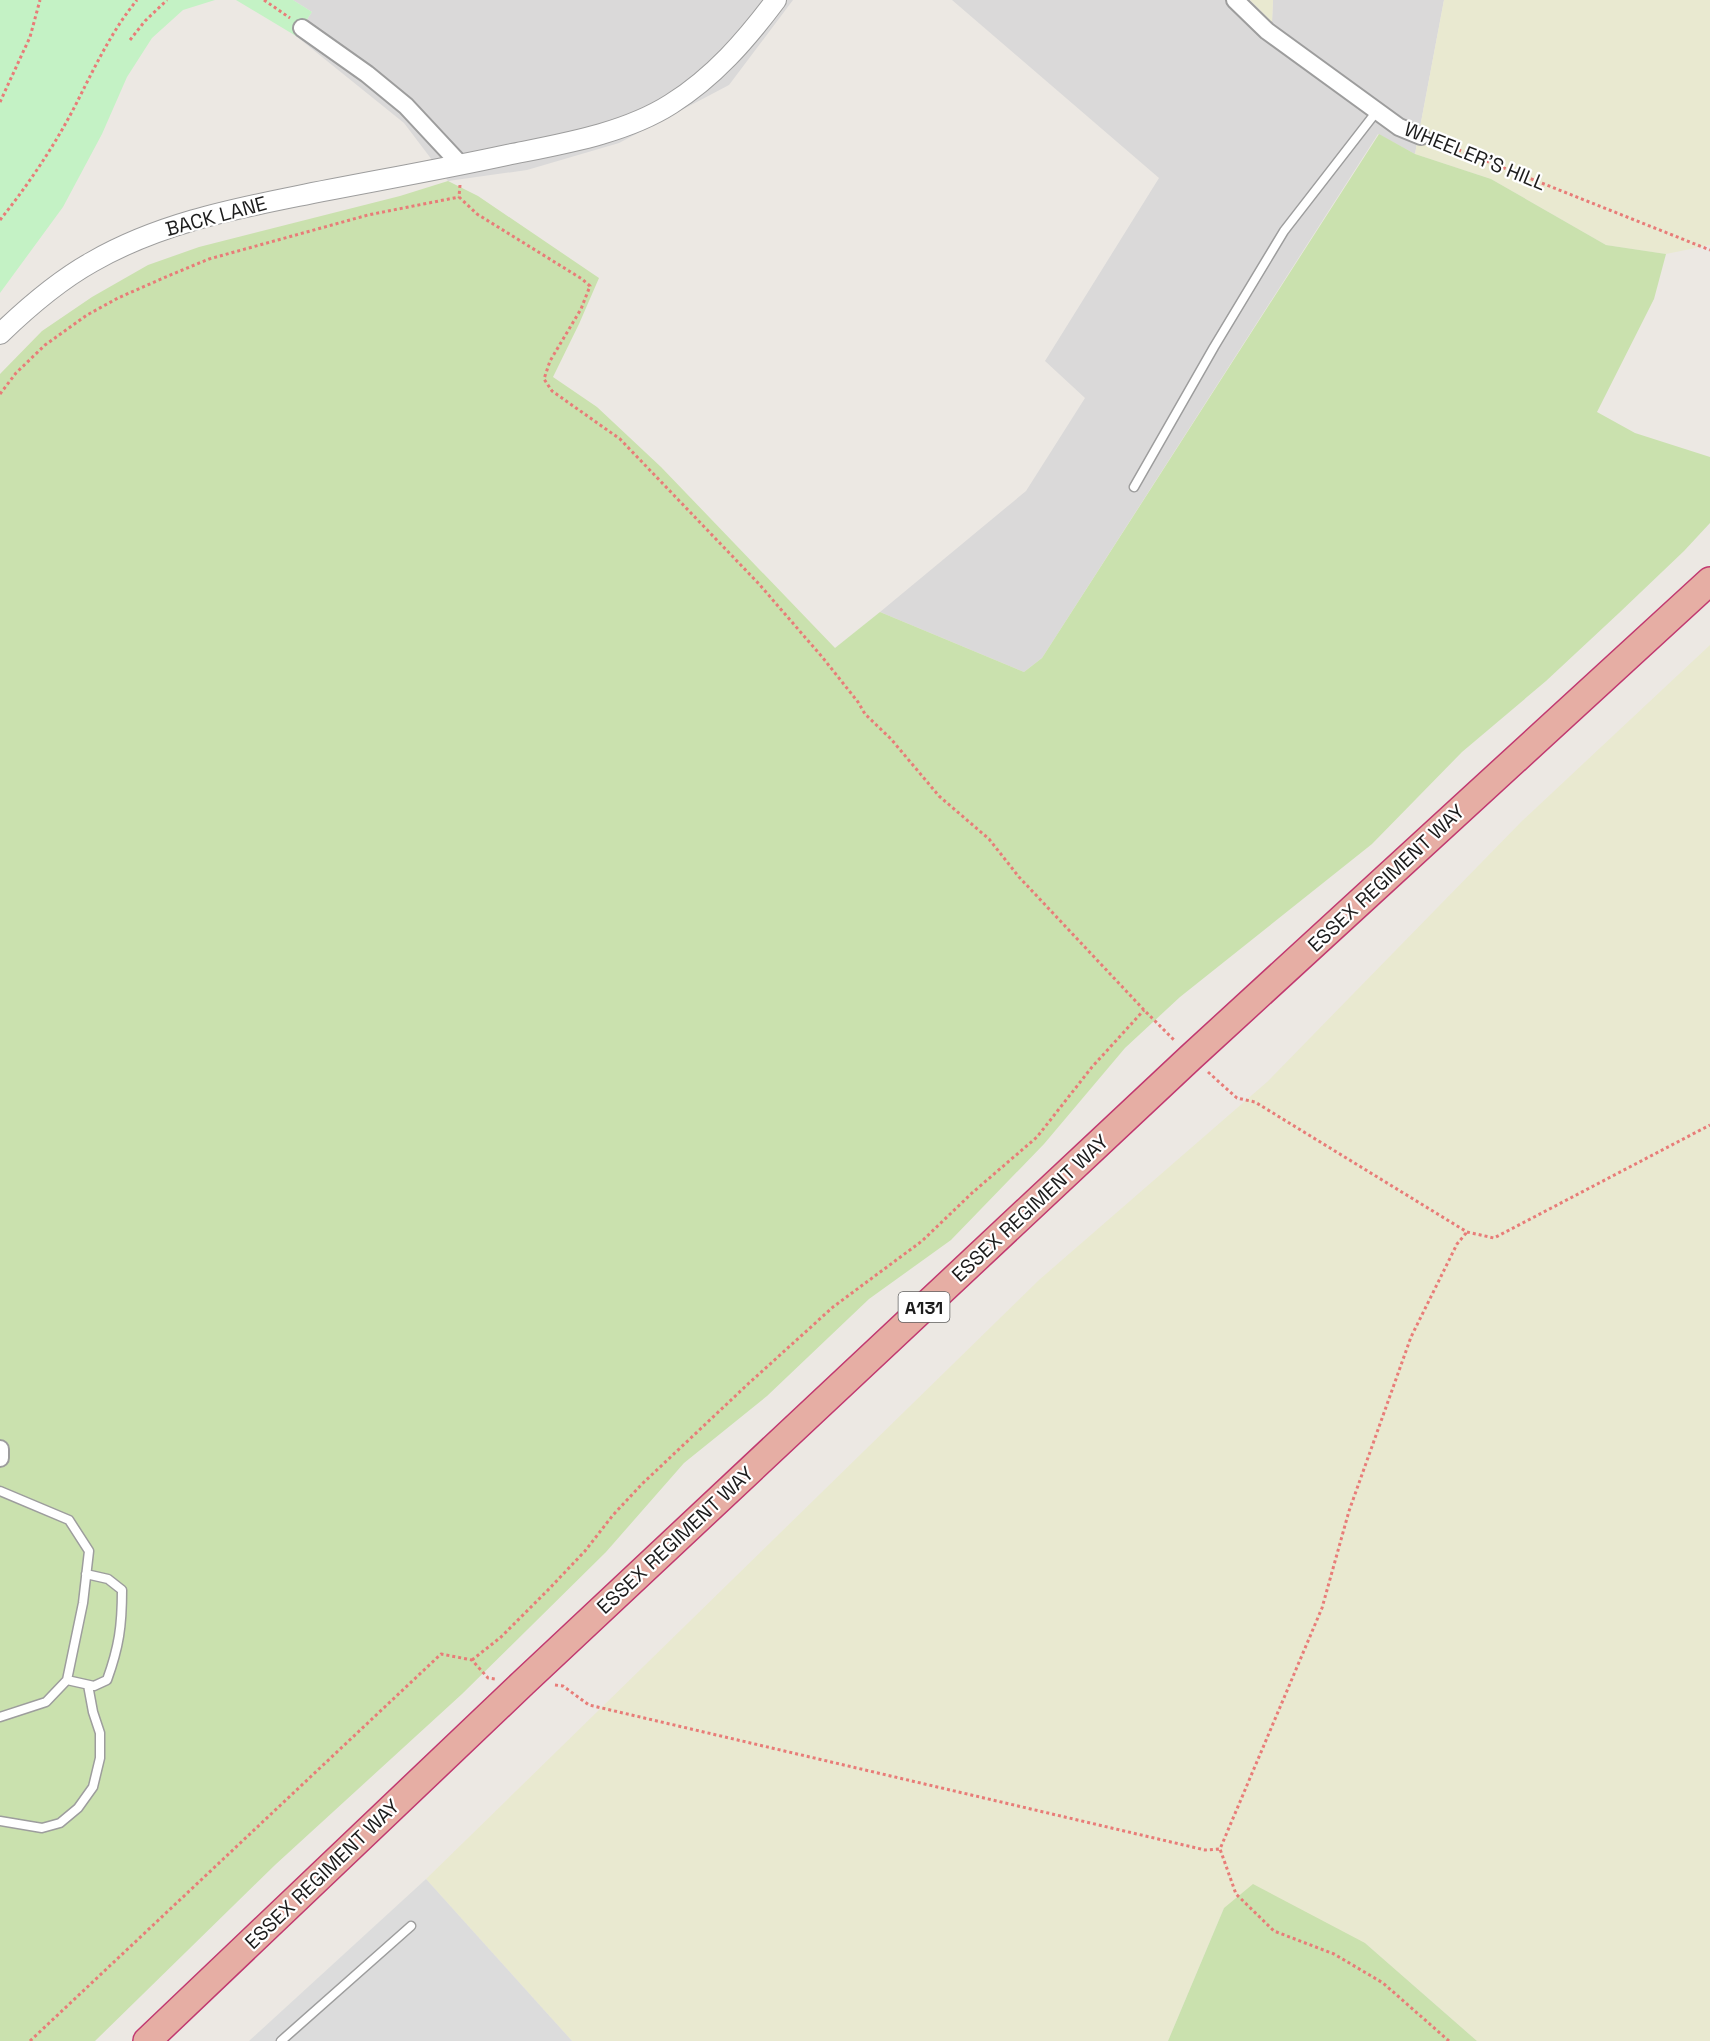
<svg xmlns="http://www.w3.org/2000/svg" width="1710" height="2041" font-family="'Space Grotesk',sans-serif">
	<rect width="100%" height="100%" fill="#ece8e3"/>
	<path fill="#dad9d9" d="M293,0H793L729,85L619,143L527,170L448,181L404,123L296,36L312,12Z
		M952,0H1250L1272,21L1273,0H1444L1415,154L1378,134L1042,658L1024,672L880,612L1026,491L1085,398L1045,361L1159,178Z"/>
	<path fill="#e9e9d0" d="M1250,0H1273L1272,22Z
		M1444,0H1710V245L1666,254L1606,245L1491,179L1415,154Z
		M1710,645V2041H1477L1365,1943L1224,1908L1168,2041H572L426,1879L1039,1280L1267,1082L1522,821Z"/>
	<path fill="#cae1ae" d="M1379,134L1415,154L1491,179L1606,245L1666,254L1654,299L1597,412L1635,433L1710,457V523L1684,551L1619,613L1546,681L1462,752L1372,844L1180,997L1125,1048L1044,1144L951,1240L869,1299L767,1396L684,1463L606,1552L462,1694L275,1865L95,2041H0V374L42,331L92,297L148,265L199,247L400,196L448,181L478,196L599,278L579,324L553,377L597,407L661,467L835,648L880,612L1024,672L1042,658Z
		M1253,1884L1365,1943L1477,2041H1168L1224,1908Z"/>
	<path fill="#c4f2c5" d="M0,0H215L183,10L152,38L127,77L102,134L63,207L0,293Z
		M236,0H293L312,12L296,36Z"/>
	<path fill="#dcdcdc" d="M426,1879L572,2041H249Z"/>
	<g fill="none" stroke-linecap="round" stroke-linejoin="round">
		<g stroke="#9d9d9d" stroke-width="11">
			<path id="service" d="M1134,487L1214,347L1284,231L1377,111
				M0,1491L69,1520L89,1551L83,1603L67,1680L46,1702L0,1717
				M67,1680L94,1686L107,1680C119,1647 122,1626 122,1590L108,1579L86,1574
				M0,1821L42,1828L60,1823L78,1808L93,1787L100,1758V1733L93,1712L88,1685
				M281,2041L411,1926"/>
		</g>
		<g stroke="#9d9d9d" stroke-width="20">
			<path id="minor" d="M1235,0L1267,31L1399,127L1421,136
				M302,28L367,74L406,106L461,165
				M0,1449V1458"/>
		</g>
		<g stroke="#9d9d9d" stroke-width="22">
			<path id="tertiary" d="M0,334C28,307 58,281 92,262C156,225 228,210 298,196C368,182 438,170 507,155C561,144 624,134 671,104C714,77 746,40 776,0"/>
		</g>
		<g stroke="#c13970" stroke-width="30">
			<path id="trunk" d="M147,2041L523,1683L1191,1057L1710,581"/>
		</g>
		<path stroke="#e87c78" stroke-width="3" stroke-dasharray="3 3" stroke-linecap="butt" d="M264,0L290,18
			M130,40L145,21L167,0
			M0,102L30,37L40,0
			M1436,141L1710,250
			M460,185L459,197L477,214L582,279L590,286L581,309L550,361L544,379L552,391L620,439L759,584L823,658L858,702L865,714L891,739L939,796L989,839L1019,877L1144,1010L1175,1041
			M0,220C28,185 53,148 74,108C93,71 110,33 137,0
			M0,394L16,373L45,345L87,315L118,298L168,276L209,259L368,215L459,197
			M1208,1072L1237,1098L1255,1102L1467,1232L1494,1238L1710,1125
			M472,1660L501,1637L548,1590L585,1551L613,1515L642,1484L748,1384L833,1307L922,1241L972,1193L1037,1137L1092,1067L1144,1010
			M555,1685L563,1686L589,1705L1205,1850L1220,1849
			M30,2041L441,1654L472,1660L488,1678L495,1679
			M1449,2041L1383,1983L1334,1954L1274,1931L1236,1894L1220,1849L1322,1608L1349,1511L1411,1337L1457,1244L1467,1232"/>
		<use href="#service" stroke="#fff" stroke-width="8"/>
		<use href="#minor" stroke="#fff" stroke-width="16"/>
		<use href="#tertiary" stroke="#fff" stroke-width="20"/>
		<use href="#trunk" stroke="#e6aea4" stroke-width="27"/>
	</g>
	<g text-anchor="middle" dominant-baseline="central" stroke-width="4.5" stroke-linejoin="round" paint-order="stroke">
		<rect fill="#fff" stroke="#606060" stroke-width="1.5" x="898.5" y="1292" width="51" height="30" rx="4.5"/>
		<g font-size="18" font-weight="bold" fill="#1c1c1c">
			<text x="924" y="1307">A131</text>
		</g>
		<g font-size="20" fill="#1c1c1c" stroke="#fff">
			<text transform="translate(1475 156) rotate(22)">WHEELER'S HILL</text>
			<text transform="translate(216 216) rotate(-15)">BACK LANE</text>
			<text transform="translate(1386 878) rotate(-43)">ESSEX REGIMENT WAY</text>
			<text transform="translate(1030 1208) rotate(-43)">ESSEX REGIMENT WAY</text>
			<text transform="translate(675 1540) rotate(-43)">ESSEX REGIMENT WAY</text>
			<text transform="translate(322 1874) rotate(-44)">ESSEX REGIMENT WAY</text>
		</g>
	</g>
</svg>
